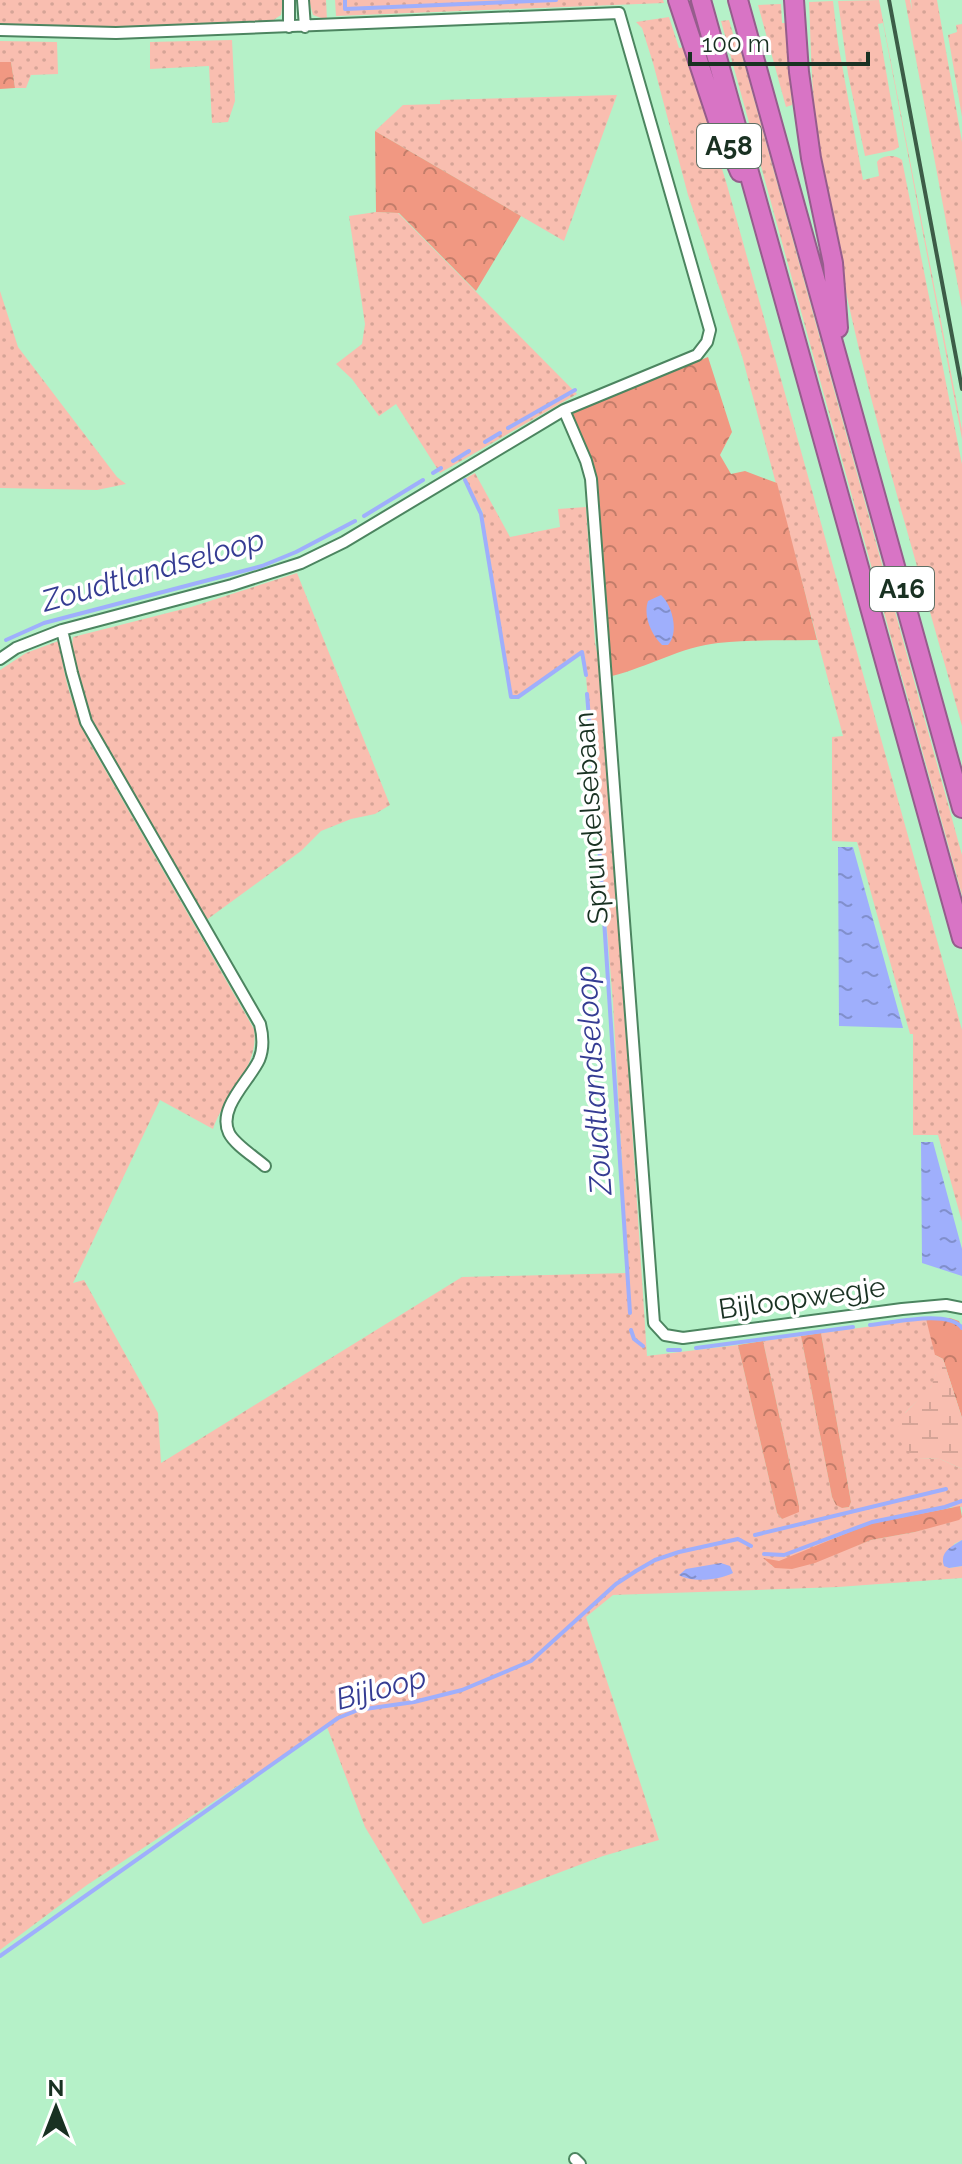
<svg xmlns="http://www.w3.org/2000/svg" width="962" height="2164" font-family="Raleway,sans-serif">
	<defs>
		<pattern id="grass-dots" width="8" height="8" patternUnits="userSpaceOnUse" patternTransform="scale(2)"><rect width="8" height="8" fill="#f9beb0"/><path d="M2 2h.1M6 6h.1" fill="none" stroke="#d5a497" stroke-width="1.8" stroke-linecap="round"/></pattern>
		<pattern id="forest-crowns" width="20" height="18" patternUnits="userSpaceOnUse" patternTransform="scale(2)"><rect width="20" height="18" fill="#f19882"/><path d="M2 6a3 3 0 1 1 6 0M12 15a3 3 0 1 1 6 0" fill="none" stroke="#c27d6a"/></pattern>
		<pattern id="wetland-marsh" width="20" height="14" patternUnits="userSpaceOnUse" patternTransform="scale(2)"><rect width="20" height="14" fill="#f9beb0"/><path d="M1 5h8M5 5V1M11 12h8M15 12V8" fill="none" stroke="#d5a497"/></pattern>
		<pattern id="water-ripples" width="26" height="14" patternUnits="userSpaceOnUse" patternTransform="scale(2)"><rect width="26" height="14" fill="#9faffc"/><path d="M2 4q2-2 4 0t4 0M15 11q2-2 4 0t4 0" fill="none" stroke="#818fcc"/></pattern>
	</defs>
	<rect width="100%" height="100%" fill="#b5f1c8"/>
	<path fill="url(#grass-dots)" d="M0,0H283L281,15L269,23L131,28L0,25Z
		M309,0H326L327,20L313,15Z
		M335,0H663L664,3L336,16Z
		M879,0L962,430V439L883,23L878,24L899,147L894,150L865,156L848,74L838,1Z
		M905,0H910L912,11L911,0H937L962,142V308Z
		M833,1L838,43L863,180L879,176L877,162C882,155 895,154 902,160L962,464V726C908,529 844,332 817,130C811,87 811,45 809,2Z
		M781,4L782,23H786L792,105L786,107L758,5Z
		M669,17L679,48L684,47L727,185L962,1030V1222L938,1135H913V1034H910L857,842L832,841V737L843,736L742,356L688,195L653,63L642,28L636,22Z
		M729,20L734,37H737L962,855V895L721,21Z
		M962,24V117L948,35L957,32L956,25Z
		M232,40L235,101L228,122L212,123L209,66L150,69V42Z
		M0,41L57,42L58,74L31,75L26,88H15L11,62H0Z
		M617,95L564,241L375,131L403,105L440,104V100Z
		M376,212L398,213L577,394L440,473L396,404L379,416L352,379L336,364L362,344L365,324L349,216Z
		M0,291L18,347L117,477L126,484L97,490L0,488Z
		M475,473L510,537L560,527L558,509L586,507L595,643L600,666L605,714L647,1356L738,1345L777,1513L782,1519L799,1506L763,1341L801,1336L832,1497C836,1506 840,1509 849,1507L851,1502L821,1333L926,1319C932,1340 945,1371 929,1390C922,1398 912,1405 905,1413L918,1458L940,1459L962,1469V1507H950L907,1519L869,1524L770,1566L832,1555L871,1540L915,1532L962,1517V1540L954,1544L949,1568L962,1566V1578L838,1587L613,1595L586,1617L659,1840L603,1856L423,1924L365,1827L327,1727L87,1885L0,1950V670L26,653L61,640C62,678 73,705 88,740L254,1029C260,1067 224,1095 213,1129L160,1100L73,1283L84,1280L158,1413L161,1463L462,1277L628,1273L613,1002L584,652L521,697L512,696L482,510L463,480Z
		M297,573L390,805L375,814L351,819L321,831L301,851L205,921L96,734C83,705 68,669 73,637L191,607Z"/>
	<path fill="url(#forest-crowns)" d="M0,62H11L15,88L0,89Z
		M375,131L521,216L476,291L399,213L376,212Z
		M708,357L732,432L720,455L731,474L745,471L777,483L817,640C784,641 750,639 718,643C681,647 648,667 612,676L596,476L570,413Z
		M950,1318L959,1321L962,1329V1418L943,1359L935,1355L926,1319Z
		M821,1333L851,1502L849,1507L842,1508L836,1505L832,1497L801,1336Z
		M763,1341L799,1506V1512L782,1519L777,1513L738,1345Z
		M960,1506L962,1517L959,1520L915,1532L871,1540L815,1563L792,1569L775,1568L763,1558L779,1561L869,1524Z"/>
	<path fill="url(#wetland-marsh)" d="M935,1355L943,1359L962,1418V1469L940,1459L918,1458L907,1451L898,1438V1427L905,1413L931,1387L936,1374Z"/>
	<path fill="url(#water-ripples)" d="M661,595C673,606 679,633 668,645H662C651,634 643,616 648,601Z
		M838,847H853L903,1028L839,1026Z
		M921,1142H933L962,1249V1276L922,1263Z
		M962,1540V1566L949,1568L944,1566C939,1552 952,1546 962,1540Z
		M721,1563L730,1566L733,1573C719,1580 693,1583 679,1575L686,1569Z"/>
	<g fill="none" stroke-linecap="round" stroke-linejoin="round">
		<path stroke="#9faffc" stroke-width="4" d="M345,0V9L556,0
			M508,428L575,390
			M485,442L500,433
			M453,461L469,451
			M433,473L441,468
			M465,480L481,514L511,697H518L582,652L586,675
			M364,516L423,480
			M6,640L44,623L262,566L296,552L355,521
			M587,694L598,827
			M599,844L630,1313
			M870,1325C892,1323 949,1309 962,1328
			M631,1330L634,1339L643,1346
			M696,1348L853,1327
			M668,1350H680
			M755,1535L946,1489
			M764,1554L784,1555L872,1522L945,1507L962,1501
			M0,1956L338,1718L358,1710L414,1702L462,1690L531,1661L616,1584L636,1571L655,1560L679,1552L738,1539L751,1546"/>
		<g stroke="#4c8560" stroke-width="14">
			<path id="minor" d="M289,0V27
				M303,0L305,27
				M0,30L116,33L619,13L710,330L707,342L697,355L564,410L344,542L301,563L232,585L62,630L16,648L0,659
				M564,410L586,461L591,479L654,1323L665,1335L683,1338L902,1309L946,1305L962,1308
				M62,630L72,673L86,722L260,1024C263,1036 264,1048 259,1060C250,1080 217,1108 229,1133C235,1145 255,1157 265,1166
				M575,2159L580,2164"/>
		</g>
		<g stroke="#955d8c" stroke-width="22">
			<path id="motorway" d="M678,0L717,118L740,172
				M701,0L962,938
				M738,0L962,808
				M794,0L799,72L811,158L833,263L838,328"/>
		</g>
		<use href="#minor" stroke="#fff" stroke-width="10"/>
		<use href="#motorway" stroke="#d874c5" stroke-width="18"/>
		<path stroke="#3c5c47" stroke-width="4" d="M889,0L962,389"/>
	</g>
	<g text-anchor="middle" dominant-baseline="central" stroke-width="7" stroke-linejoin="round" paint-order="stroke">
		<g fill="#fff" stroke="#5e6f64" stroke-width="2">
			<rect x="697" y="124" width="64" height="44" rx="6"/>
			<rect x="870" y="567" width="64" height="44" rx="6"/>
		</g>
		<g font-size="26" font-weight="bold" fill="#193122">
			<text x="729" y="146">A58</text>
			<text x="902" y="589">A16</text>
		</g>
		<g font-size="28" fill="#193122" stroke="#fff">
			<text transform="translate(591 818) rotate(-94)">Sprundelsebaan</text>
			<text transform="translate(802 1298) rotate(-8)">Bijloopwegje</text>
		</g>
		<g font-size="30" font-style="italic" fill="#353c93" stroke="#fff">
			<text transform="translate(153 570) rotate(-16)">Zoudtlandseloop</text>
			<text transform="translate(593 1080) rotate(-94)">Zoudtlandseloop</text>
			<text transform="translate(381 1688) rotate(-15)">Bijloop</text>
		</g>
	</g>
	<g transform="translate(56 2108)" stroke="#ffffff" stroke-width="6" paint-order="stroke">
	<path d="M0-6L14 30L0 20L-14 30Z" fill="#193122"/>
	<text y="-12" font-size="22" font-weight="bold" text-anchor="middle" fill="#193122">N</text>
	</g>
	<path d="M690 52v12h178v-12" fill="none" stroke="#193122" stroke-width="4"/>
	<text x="702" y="52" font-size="24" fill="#193122" stroke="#ffffff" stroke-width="6" paint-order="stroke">100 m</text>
</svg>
